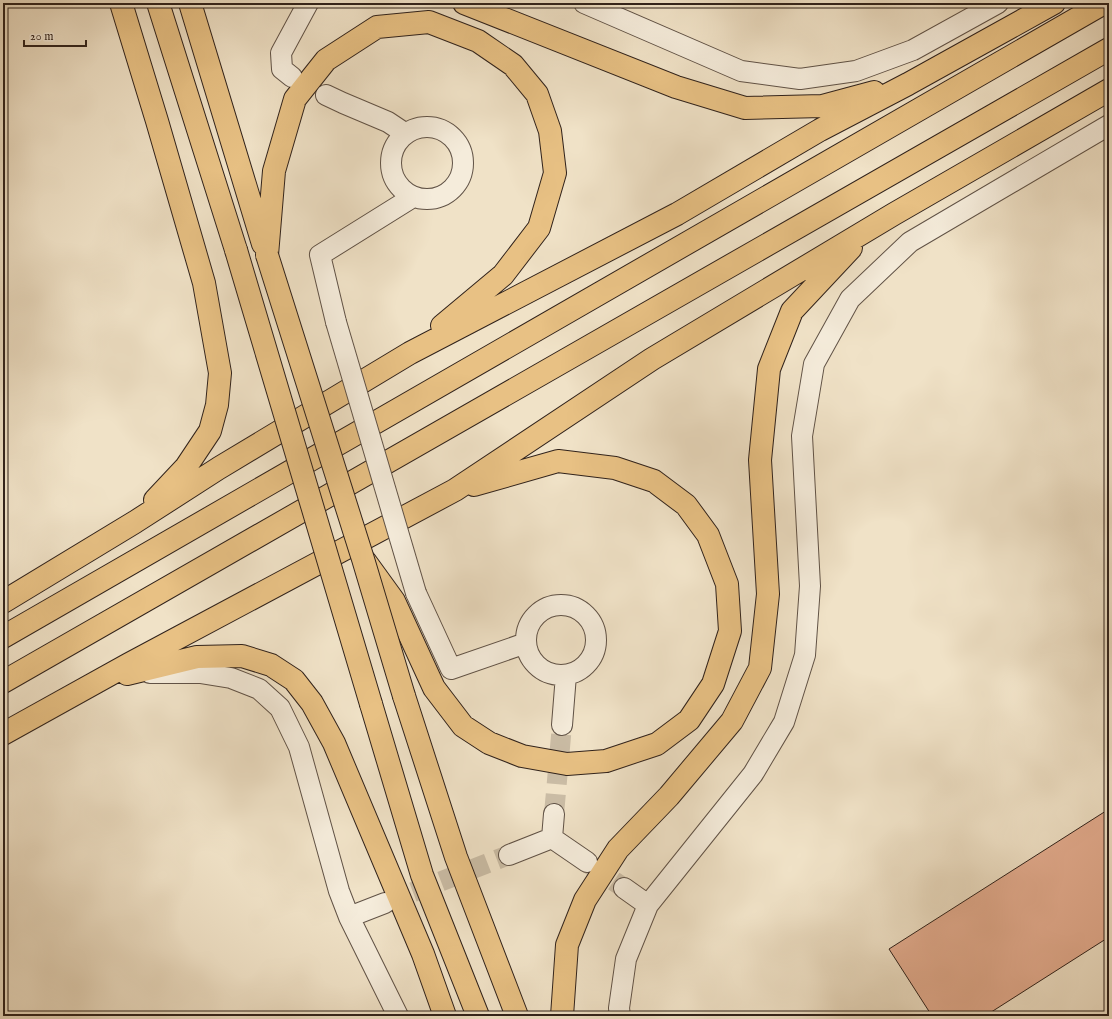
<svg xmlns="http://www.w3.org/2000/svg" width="1112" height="1019" font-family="'IM FELL English',serif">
	<rect width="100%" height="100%" fill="#f0e2c7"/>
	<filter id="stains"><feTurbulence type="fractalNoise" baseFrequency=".005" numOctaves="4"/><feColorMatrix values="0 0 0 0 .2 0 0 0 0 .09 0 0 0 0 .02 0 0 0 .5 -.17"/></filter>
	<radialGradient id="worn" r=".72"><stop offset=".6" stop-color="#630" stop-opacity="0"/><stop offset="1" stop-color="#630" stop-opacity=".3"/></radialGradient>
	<path fill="#e4ad90" stroke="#30221b" d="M1109,809V937L985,1016H932L889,949Z"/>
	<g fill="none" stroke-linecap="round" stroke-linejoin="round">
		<path stroke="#cabca5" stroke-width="20" stroke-dasharray="20 10" stroke-linecap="butt" d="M554,814L562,725
			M589,864L624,888
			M385,903L509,855"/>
		<g stroke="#605246" stroke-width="22">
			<path id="minor" d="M584,3L741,71L800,79L856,71L913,50L998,3
				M292,77L282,69L281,53L308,3
				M326,95L343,103L388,122L406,134
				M391 163a36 36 0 1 1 72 0a36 36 0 1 1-72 0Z
				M336,322L320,255L413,197
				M416,593L451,669L526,643
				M526 640a35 35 0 1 1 70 0a35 35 0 1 1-70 0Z
				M150,673H200L231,678L259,689L280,708L299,747L339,891L349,917L398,1016
				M562,725L566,675
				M552,838L587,862
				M552,838L554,814
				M509,855L552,838
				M624,888L648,905
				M349,917L385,903
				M620,1016L619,1008L626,959L648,905L753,774L784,722L805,655L810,586L802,436L814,364L850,299L910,242L1109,125"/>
		</g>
		<g stroke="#30221b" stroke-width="24">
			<path id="major" d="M121,3L157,121L204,283L220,373L217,405L210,431L186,467L155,500
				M158,3L236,250
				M190,3L263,244
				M464,3L676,87L745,108L822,106L874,92
				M267,255L274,171L295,99L326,60L377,27L429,22L478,41L513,65L537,94L550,131L555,173L539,228L503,275L442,326
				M365,561L394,601L434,688L463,726L489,743L522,756L567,764L606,761L657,744L689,720L713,684L730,631L727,584L708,535L686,505L654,481L615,468L558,461L474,485
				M3,602L135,522L219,468L410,353L677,214L820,130L908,84L1054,3
				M3,637L1104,3
				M127,674L197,657L242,656L271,665L294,680L312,703L334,743L423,954L445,1016
				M3,682L1109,49
				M404,696L456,857L517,1016
				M371,704L422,875L478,1016
				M3,734L129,664L455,490L652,359L894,214L1109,90
				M562,1016L567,945L585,900L618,849L669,796L732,721L760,668L768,594L760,460L769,369L792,311L851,248"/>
		</g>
		<use href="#minor" stroke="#f5ecdb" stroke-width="20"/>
		<use href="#major" stroke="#e8c184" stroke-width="22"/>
		<g stroke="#605246" stroke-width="22" stroke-linecap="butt">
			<path id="minor-bridge" d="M336,322L416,593"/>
		</g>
		<g stroke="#30221b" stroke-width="24" stroke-linecap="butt">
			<path id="major-bridge" d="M236,250L371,704
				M267,255L363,559L404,696"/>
		</g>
		<use href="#minor-bridge" stroke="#f5ecdb" stroke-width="20"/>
		<use href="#major-bridge" stroke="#e8c184" stroke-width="22"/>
	</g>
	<rect width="1112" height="1019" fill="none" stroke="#f0e2c7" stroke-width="16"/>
	<rect x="4" y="4" width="1104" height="1011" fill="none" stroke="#30221b" stroke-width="2"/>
	<rect x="8" y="8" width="1096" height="1003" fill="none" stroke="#30221b"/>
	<path d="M24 40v6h62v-6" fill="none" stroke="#30221b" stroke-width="2"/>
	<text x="30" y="40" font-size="12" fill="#30221b" stroke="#f5ecdb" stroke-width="3" paint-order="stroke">20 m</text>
	<rect width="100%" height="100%" filter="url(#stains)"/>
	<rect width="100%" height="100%" fill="url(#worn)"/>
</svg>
